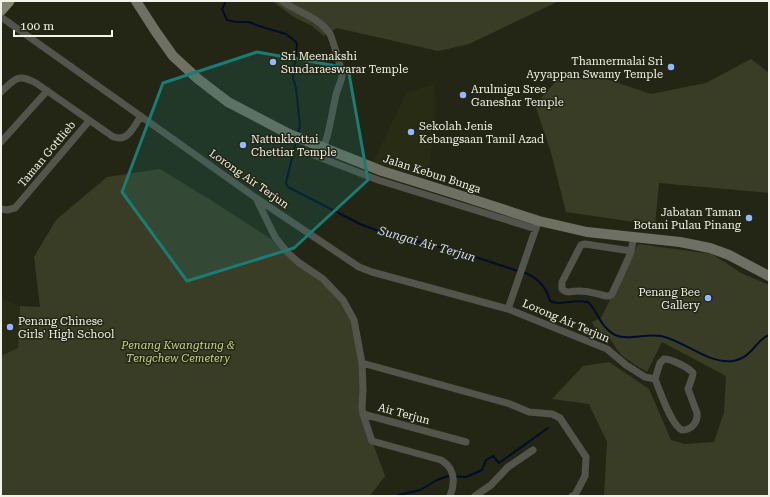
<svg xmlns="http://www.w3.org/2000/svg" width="770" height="497" font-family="'Roboto Serif',serif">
	<rect width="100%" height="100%" fill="#242615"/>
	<path fill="#292c14" d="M435,84L434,95L436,102L428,179L373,162L407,92Z
		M1,298L20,306L18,348L1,356Z"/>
	<path fill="#3a3d26" d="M272,1H559L469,44L438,51L337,28L324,36L312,26L294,17Z
		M751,59L769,73V193L659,183L655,225L566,212L550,149L535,105L558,79H606L651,94L706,83Z
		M160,169L217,204L271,239L289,258L335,293L354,316L363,357L361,411L385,476L370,496H1V356L18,348L20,306L40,307L34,257L56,220L107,177Z
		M638,244L712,254L741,273L769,285V496H604L607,442L589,404L552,399L583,366L609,362L649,389L671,440L685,444L714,442L724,412L726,376L662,342L647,372C638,366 626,360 619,352C615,348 614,343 610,339C603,334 595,330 592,322L601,318Z"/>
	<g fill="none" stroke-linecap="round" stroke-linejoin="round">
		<path stroke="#030c2a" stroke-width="2" d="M226,1L222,9L227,20L237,22H249L259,26L286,34L295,41L297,44L293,78L296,88L300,126L298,133
			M296,141L286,183L288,187L360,224L381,232L463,253L518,271
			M523,272C537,277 546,286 550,301C557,304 561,303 569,302C575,301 582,301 588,302C599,313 600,327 615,335C629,341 646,333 661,336C685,341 707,364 733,361C738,360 745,357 749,353C756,347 760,338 769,335
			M399,496V495L420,490L437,480L448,476L466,477L482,470L486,460L493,456L499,463L548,428"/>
		<path stroke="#53554c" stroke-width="7" d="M282,1C297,12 319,17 330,34C332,38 342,70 342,75C342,81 337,89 336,95C331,116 329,139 319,157
			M1,17L256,198L359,267L372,272L508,309L607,349L626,365L645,377L655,379
			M1,92C15,79 17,73 36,83L112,136C113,137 118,138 119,138C129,139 136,123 141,116
			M1,142L47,91
			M306,152L378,180L536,229
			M256,198L275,237L287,252L298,262L323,279L343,300L354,320L362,363L363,390L362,408L363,414L372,441L441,460C444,462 447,464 449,467C455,475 454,487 450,496
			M1,209L7,210L15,208L89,121
			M631,251L629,257L612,294L609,296H606C597,294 587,290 577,291C571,291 567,294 562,289V282L581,245L585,244L631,251L634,237
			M508,309L537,225
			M664,359C671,359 688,367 693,373L692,378L688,389L697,413C698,423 691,430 682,430C671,425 660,391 655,379L660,363Z
			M362,363L510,404L529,412L552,414L560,418L586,457L585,476L575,495L572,496
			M363,414L466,442
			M475,496L491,485L508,467L533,450"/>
		<path stroke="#6d7062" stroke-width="10" d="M136,1L156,32L173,56L198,79L228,102L289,134L382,171L459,195L539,221L587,232L680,242L710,248L729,255L769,276"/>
		<path stroke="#828473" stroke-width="11" d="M1,10L9,1"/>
	</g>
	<path fill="#1a7c74" fill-opacity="0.2" stroke="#1a7c74" stroke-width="3" stroke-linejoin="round" d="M257,52L348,68L368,180L294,248L187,281L122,192L163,83Z"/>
	<g fill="#95b7fd" stroke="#242615" stroke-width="1.5">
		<circle cx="273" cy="62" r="4"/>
		<circle cx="671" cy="67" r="4"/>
		<circle cx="463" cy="95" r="4"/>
		<circle cx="411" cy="132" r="4"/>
		<circle cx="243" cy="145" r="4"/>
		<circle cx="749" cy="218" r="4"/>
		<circle cx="708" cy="298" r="4"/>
		<circle cx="10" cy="327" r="4"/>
	</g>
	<g text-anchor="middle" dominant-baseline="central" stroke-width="3" stroke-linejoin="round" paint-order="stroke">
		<g font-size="11" fill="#f1f3e8" stroke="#242615" text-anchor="start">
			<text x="281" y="56">Sri Meenakshi<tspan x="281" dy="13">Sundaraeswarar Temple</tspan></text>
			<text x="663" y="61" text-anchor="end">Thannermalai Sri<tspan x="663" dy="13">Ayyappan Swamy Temple</tspan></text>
			<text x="471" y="89">Arulmigu Sree<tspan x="471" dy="13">Ganeshar Temple</tspan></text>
			<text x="419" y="126">Sekolah Jenis<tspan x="419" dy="13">Kebangsaan Tamil Azad</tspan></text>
			<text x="251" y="139">Nattukkottai<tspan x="251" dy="13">Chettiar Temple</tspan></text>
			<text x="741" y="212" text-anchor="end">Jabatan Taman<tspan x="741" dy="13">Botani Pulau Pinang</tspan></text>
			<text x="700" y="292" text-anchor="end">Penang Bee<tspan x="700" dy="13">Gallery</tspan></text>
			<text x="18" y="321">Penang Chinese<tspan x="18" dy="13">Girls' High School</tspan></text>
		</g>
		<g font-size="11" fill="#f1f3e8" stroke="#242615">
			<text transform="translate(47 154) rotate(-50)">Taman Gottlieb</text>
			<text transform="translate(432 174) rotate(18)">Jalan Kebun Bunga</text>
			<text transform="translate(249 179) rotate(35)">Lorong Air Terjun</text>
			<text transform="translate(566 321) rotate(23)">Lorong Air Terjun</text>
			<text transform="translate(404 414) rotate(15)">Air Terjun</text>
		</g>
		<g font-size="11" font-style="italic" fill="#c8d28b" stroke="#242615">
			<text x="178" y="345">Penang Kwangtung &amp;<tspan x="178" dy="13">Tengchew Cemetery</tspan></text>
		</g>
		<g font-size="12" font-style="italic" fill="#d2def7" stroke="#242615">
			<text transform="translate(427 244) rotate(16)">Sungai Air Terjun</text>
		</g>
	</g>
	<rect width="770" height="497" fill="none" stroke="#f1f3e8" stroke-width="4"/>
	<path d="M14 30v6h98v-6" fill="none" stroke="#f1f3e8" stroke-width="2"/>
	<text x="20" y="30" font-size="12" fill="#f1f3e8" stroke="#242615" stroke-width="3" paint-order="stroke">100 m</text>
</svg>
